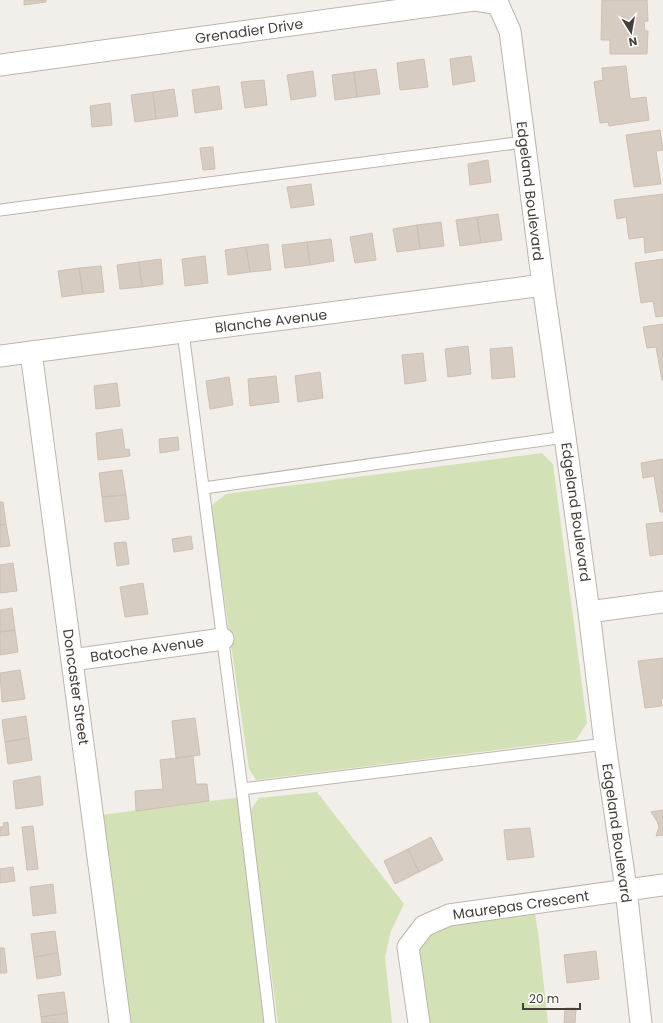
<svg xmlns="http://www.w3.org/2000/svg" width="663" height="1023" font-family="Poppins,sans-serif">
	<rect width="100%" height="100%" fill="#f2eee9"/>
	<path fill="#d3e2b6" d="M542,453L553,464L587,723L576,740L256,780L249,769L211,506L226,494Z
		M317,792L404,904L391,931L385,957L392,1023H278L250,811L259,798Z
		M243,797L270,1023H120L93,816Z
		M533,903L538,932L548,1023H419L408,947L424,926Z"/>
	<path fill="#d6ccc2" stroke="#cdc0b3" d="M24,0H46V2L24,5Z
		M602,0H647L648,21L644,22L645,31H648L647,54H610V40H601Z
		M471,56L475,81L453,85L450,59Z
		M424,59L428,87L400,90L397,63Z
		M626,66L630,99L646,97L649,120L609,126L608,122L600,123L594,82L603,80L602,68Z
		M376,69L380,94L357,97L354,72Z
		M313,71L316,96L291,100L287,75Z
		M354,72L357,97L335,100L332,75Z
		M264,80L267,105L245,108L241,82Z
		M219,86L222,109L195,113L192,90Z
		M174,89L178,116L156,119L153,92Z
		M153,92L156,119L135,122L131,95Z
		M110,103L112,125L92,127L90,106Z
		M660,130L663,150L656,151L661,184L634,187L626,135Z
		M213,147L215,169L203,170L200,148Z
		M488,160L491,182L470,185L468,164Z
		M311,184L314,205L291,208L287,187Z
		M663,194V250L645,253L644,237L629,239L626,217L617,219L614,200Z
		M498,214L502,240L481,243L477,217Z
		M477,217L481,243L460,246L456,220Z
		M441,222L444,246L420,249L417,225Z
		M417,225L420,249L397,252L393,229Z
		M372,233L376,260L355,263L350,237Z
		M331,239L334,261L310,265L307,242Z
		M307,242L310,265L285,268L282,245Z
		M268,244L271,270L250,272L246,247Z
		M246,247L250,272L228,275L225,250Z
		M205,256L208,283L185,286L182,259Z
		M161,259L163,284L142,287L139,262Z
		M663,259V316L656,317L653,301L641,303L635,263Z
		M139,262L142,287L120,289L117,265Z
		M101,266L104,292L83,294L79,268Z
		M79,268L83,294L62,297L58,271Z
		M663,324V380H662L656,347L647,348L643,327Z
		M468,346L471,374L448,377L445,349Z
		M512,347L515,377L492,379L490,349Z
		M423,353L426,381L405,384L402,355Z
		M320,372L323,398L298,402L295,376Z
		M276,376L279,402L250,406L248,379Z
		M229,377L233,405L210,409L206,381Z
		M117,383L120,406L96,409L94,386Z
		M122,429L125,450L129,449L130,456L98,460L96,433Z
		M178,437L179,450L160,453L159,439Z
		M663,459V512H660L654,476L643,478L641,463Z
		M122,470L126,495L102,497L99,473Z
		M126,495L129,519L105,522L102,497Z
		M0,502H3L6,524L0,525Z
		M663,522V554L650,556L646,524Z
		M6,524L10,546L0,547V525Z
		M191,536L193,549L174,552L172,539Z
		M126,542L129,564L117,566L114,543Z
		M13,563L17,591L0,593V565Z
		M143,583L148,614L125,617L120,587Z
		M12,608L15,630L0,632V610Z
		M15,630L18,652L0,655V632Z
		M663,658V698L661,699L662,706L645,708L638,661Z
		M20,670L25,699L2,702L0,673Z
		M26,716L29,738L5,742L2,720Z
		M195,718L200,755L176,758L172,721Z
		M29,738L32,760L8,764L5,742Z
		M193,756L196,784H207L209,801L136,811L135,791L163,789L160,760Z
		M40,776L43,805L16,809L13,781Z
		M663,810V835L656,836L659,827L657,821L651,812Z
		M8,822L9,835L0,836V827L4,826L3,823Z
		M33,826L38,869L27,870L22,827Z
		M530,828L534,857L507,860L504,830Z
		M431,837L443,860L419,872L408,849Z
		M408,849L419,872L395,884L384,861Z
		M13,867L15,881L0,883V869Z
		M53,884L56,913L33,916L30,887Z
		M55,931L58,953L34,957L31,934Z
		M0,948H4L7,973H0Z
		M596,951L599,979L567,983L564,955Z
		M58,953L61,975L37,979L34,957Z
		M64,992L67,1013L41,1017L38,995Z
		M565,1008H576L575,1023H564Z
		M67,1013L68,1023H42L41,1017Z"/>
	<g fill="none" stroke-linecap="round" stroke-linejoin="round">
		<g stroke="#bdb5ac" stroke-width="13">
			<path id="service" d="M0,210L524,142
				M183,332L242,789L270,1023
				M204,488L565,437
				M242,789L605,744"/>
		</g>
		<g stroke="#bdb5ac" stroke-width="23">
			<path id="minor" d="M0,65L474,0L498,4L510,31L543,285L565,437L589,612L605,744L626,889L641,1023
				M31,352L120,1023
				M0,356L543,285
				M589,612L663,602
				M72,660L223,639
				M419,1023L408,947L424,926L449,915L663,885"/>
		</g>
		<use href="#service" stroke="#fff" stroke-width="11"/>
		<use href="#minor" stroke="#fff" stroke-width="21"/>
	</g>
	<g text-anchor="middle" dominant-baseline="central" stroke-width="3" stroke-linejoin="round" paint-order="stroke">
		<g font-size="14" fill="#453f38" stroke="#fff">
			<text transform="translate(249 31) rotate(-8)">Grenadier Drive</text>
			<text transform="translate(530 191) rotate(83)">Edgeland Boulevard</text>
			<text transform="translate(271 321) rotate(-7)">Blanche Avenue</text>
			<text transform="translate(576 512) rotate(82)">Edgeland Boulevard</text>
			<text transform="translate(147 649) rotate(-8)">Batoche Avenue</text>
			<text transform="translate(76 687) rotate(82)">Doncaster Street</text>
			<text transform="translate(617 833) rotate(82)">Edgeland Boulevard</text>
			<text transform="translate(521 905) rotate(-8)">Maurepas Crescent</text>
		</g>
	</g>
	<g transform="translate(631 32) rotate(169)" stroke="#ffffff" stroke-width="3" paint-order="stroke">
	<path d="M0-3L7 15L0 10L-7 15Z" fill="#453f38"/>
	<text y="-6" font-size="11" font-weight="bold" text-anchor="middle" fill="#453f38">N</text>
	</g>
	<path d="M523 1003v6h57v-6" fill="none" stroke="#453f38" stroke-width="2"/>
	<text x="529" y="1003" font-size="12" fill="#453f38" stroke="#ffffff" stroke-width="3" paint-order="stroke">20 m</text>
</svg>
